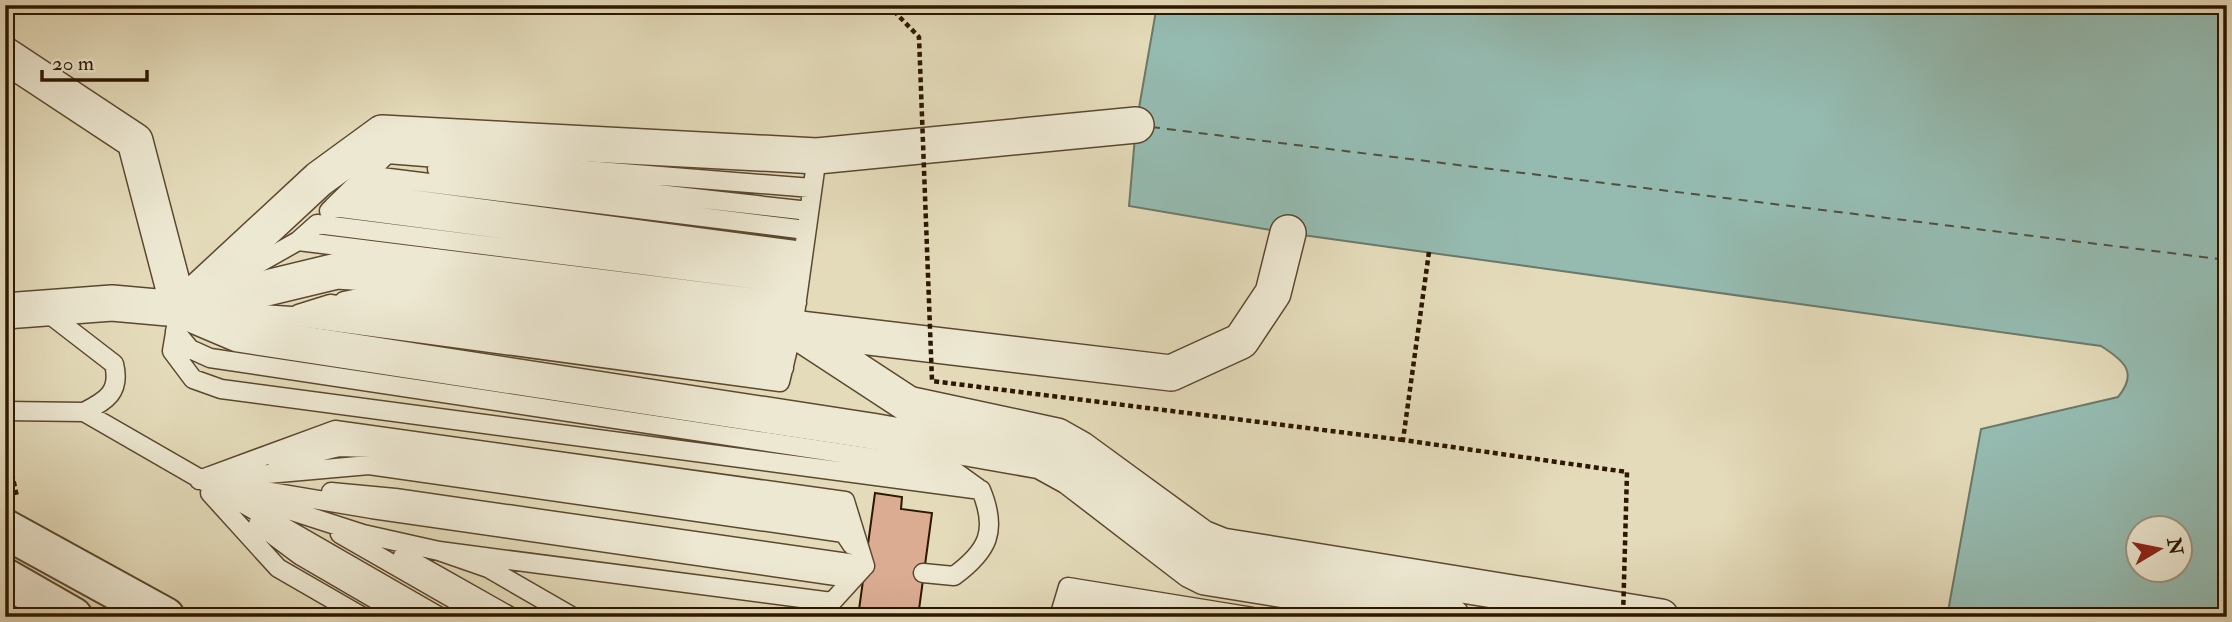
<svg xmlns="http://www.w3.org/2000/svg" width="2232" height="622" font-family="'IM FELL Double Pica',serif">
	<rect width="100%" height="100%" fill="#e4dbba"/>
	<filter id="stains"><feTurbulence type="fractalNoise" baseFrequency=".00286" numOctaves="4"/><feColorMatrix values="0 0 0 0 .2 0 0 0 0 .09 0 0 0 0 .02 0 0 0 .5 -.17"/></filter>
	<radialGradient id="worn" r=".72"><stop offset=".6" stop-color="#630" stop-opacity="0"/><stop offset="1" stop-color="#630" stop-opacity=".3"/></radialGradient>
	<path fill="#95bbb1" stroke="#6b796a" stroke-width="2" fill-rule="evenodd" d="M1157,5H2227V617H1947L1981,429L2118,397C2139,372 2123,360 2101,346L1288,233L1129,206L1136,125ZM2138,528H2180V570H2138Z"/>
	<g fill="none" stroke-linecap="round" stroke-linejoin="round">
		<path stroke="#51503e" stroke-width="2" stroke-dasharray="9 7" stroke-linecap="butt" d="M1151,127L2227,260"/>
	</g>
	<path fill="#dbac92" stroke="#2d1700" stroke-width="2" d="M875,493L902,497L901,509L932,513L918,617H858Z"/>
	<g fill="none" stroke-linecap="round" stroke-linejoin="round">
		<g stroke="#5b482e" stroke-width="21">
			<path id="service" d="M437,169L809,211
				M365,175L806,230
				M350,191L803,251
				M333,207L387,154L812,188
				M329,211L333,207L801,268
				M298,241L797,303
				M224,283L298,241L317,224L799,285
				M344,301L373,295L787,352
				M179,309L172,351L193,379L221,389L981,490C998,531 988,551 954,576L923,573
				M44,310L114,364C121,392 106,401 84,412
				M217,311L291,316L780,382L793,328L817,156
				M298,314L330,304L784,368
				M175,331L190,349L210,358L953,470L978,488
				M5,411L84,412L440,617
				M277,462L339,447L371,448L841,518L850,536
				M223,478L369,465L844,533L852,545
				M199,480L335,430L845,501L865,566
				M223,484L372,509L836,576L865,566
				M331,492L395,498L862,565
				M210,493L278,568L363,617
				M255,499L363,534L439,551L488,568L573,617
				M258,524L301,556L406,617
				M340,534L485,617
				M439,551L832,602L863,568
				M403,556L511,617
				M1064,601L1163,617
				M1059,617L1068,587L1253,617"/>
		</g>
		<g stroke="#5b482e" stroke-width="38">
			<path id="minor" d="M5,55L135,141L179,309
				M181,307L319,179L382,133L817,156L1136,125
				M179,309L238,334L871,431L1041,461L1070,477L1191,570L1205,577L1452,617
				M5,311L112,303L179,309L337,271L413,276L793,328L1171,373L1241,341L1273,293L1288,233
				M798,332L908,404L1057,436L1080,449L1202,538L1222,546L1661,617"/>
		</g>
		<g stroke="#5b482e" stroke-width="42">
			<path id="tertiary" d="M5,529L165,617
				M5,578L73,617"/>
		</g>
		<path stroke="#2d1700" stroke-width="4.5" stroke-dasharray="5 3.5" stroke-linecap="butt" d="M5,440L17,497"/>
		<use href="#service" stroke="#ede8d2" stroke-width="18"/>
		<use href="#minor" stroke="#ede8d2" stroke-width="35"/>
		<use href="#tertiary" stroke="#ede8d2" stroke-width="38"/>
		<path stroke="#2d1700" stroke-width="4.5" stroke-dasharray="5 3.5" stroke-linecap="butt" d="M888,5L919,37L932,381L1403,440
			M1429,252L1403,440L1627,472L1623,617"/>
	</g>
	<rect width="2232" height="622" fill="none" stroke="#e4dbba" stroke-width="28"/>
	<rect x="7" y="7" width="2218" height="608" fill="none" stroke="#2d1700" stroke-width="3.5"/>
	<rect x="14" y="14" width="2204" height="594" fill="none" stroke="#2d1700" stroke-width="2"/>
	<g transform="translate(2159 549) rotate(80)"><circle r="33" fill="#ede8d2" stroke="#a0947e" stroke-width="2"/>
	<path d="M0-5L12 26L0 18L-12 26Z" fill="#8f2418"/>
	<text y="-10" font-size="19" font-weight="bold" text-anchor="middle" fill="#2d1700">N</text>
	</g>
	<path d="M42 70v10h105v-10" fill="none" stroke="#2d1700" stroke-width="3.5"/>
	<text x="52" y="70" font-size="21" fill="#2d1700" stroke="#ede8d2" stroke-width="5" paint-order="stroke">20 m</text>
	<rect width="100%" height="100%" filter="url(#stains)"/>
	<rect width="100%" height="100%" fill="url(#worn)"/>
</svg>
